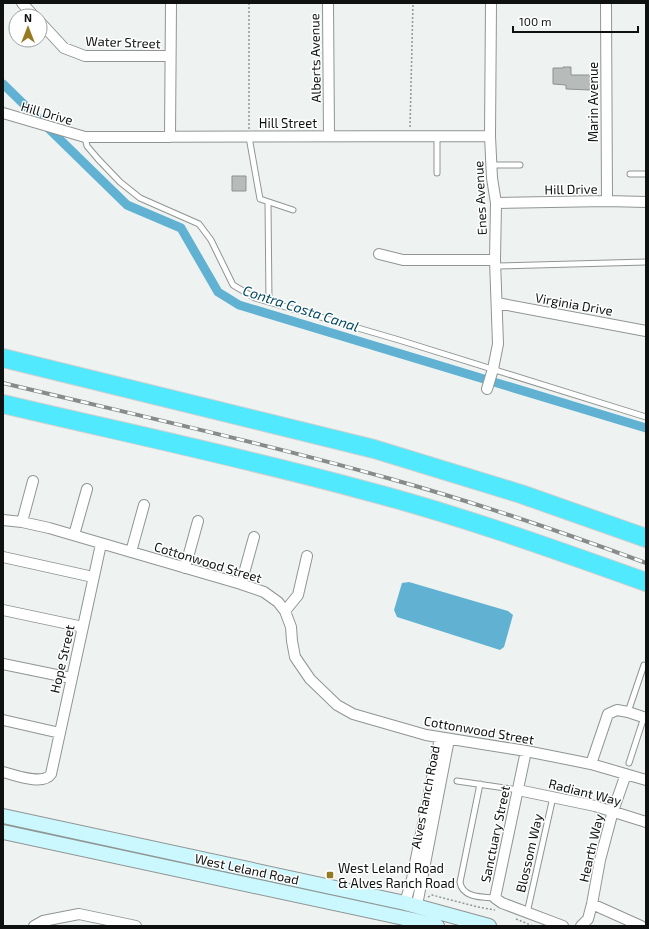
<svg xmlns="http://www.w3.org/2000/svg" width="649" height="929" font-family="'Exo 2',sans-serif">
	<rect width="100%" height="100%" fill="#eef3f2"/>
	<path fill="#61b1d2" d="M409,582L508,611L513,615L504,647L500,650L397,617L394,610L402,583Z"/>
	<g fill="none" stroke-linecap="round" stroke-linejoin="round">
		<path stroke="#61b1d2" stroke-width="9" d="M3,84L127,205L181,228L218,292L239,305L646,428"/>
	</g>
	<path fill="#b7bbb9" stroke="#8d918f" d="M563,67H571V75H590V90L566,89V85L553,84V68H563Z
		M232,176H246V191H232Z"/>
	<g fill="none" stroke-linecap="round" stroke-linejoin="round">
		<g stroke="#909594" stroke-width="7">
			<path id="service" d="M85,137L87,146L98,159L120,182L140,198L199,224L211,240L233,285L255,298L399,340L646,417
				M249,137L260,199L293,210
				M491,165H520
				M437,173V136
				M630,174H646
				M268,202L269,302
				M496,266L646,262
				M628,712L644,665
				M629,763L644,717
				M457,781L518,790
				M480,784L460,882C462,898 483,897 495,898
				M527,913L553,797"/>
		</g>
		<g stroke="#909594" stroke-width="12">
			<path id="minor" d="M22,3L34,16
				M328,3L329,136
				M606,3L607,201
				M40,22L64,48L85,56H170
				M3,113L85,137L490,136
				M170,137L171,3
				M496,203L607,201L646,202
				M379,254L403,260H495
				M497,303L646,331
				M487,389L493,369L498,344L495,260L496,203L492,178L490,136L491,3
				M3,520L22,522L49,528L241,584L264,592L278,602L285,611L291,627L292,641L295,657L310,679L337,705L353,714L426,735L526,751L591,764L646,780
				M22,522L33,481
				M74,535L87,489
				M131,552L144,505
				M3,557L93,577
				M185,568L198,521
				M241,584L254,537
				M3,610L83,627
				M285,611L298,595L307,556
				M3,664L71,678
				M3,720L60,733
				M526,751L495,898L502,903L563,926
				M591,764L608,714L617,710L628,712L646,718
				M3,772C15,775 43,786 51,774L101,544
				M518,790L595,806L646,822
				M405,903L412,879L440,738
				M592,904L641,926
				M417,905L449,739
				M34,926L43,921L79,914L136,926
				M581,926L588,919L592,904L600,860L613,811L626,774"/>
		</g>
		<g stroke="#909594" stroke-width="16">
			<path id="secondary" d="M3,816L405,903L489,926
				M3,832L413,920L437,926"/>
		</g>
		<g stroke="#cfcfcf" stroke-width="20">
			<path id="motorway" d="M3,358L374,449L521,494L646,538
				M3,404C122,432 241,457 359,489C456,514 551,548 646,582"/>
		</g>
		<path stroke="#939796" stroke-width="1.5" stroke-dasharray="2 2" stroke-linecap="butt" d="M249,3V129
			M410,127L413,3
			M428,897L432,895L478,907L495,910
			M516,919L533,926"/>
		<use href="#service" stroke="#fff" stroke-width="5"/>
		<use href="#minor" stroke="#fff" stroke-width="10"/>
		<use href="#secondary" stroke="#caf8fe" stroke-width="14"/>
		<use href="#motorway" stroke="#50e9fd" stroke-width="18"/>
		<g stroke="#878b8a" stroke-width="4">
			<path id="rail" d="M3,383C132,414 263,443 391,479C477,503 562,532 646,563"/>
		</g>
		<use href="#rail" stroke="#fff" stroke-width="2.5" stroke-dasharray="8" stroke-linecap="butt"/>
	</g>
	<rect fill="#967a22" stroke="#fff" stroke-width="1.5" x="326" y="871" width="8" height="8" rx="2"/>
	<g text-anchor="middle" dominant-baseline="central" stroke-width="3" stroke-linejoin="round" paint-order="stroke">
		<g font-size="13" fill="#0f1111" stroke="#fff">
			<text transform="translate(123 42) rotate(2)">Water Street</text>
			<text transform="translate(315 58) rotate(-91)">Alberts Avenue</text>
			<text transform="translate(593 102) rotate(-90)">Marin Avenue</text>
			<text transform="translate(47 113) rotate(16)">Hill Drive</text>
			<text x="288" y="123">Hill Street</text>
			<text transform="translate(571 189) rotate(-1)">Hill Drive</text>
			<text transform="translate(480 198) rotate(-93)">Enes Avenue</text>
			<text transform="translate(574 304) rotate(10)">Virginia Drive</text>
			<text transform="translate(208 562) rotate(17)">Cottonwood Street</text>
			<text transform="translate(62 659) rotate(-77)">Hope Street</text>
			<text transform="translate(479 730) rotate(10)">Cottonwood Street</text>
			<text transform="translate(585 792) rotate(14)">Radiant Way</text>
			<text transform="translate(425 797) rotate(-79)">Alves Ranch Road</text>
			<text transform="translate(495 834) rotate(-78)">Sanctuary Street</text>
			<text transform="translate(591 848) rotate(-77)">Hearth Way</text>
			<text transform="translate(529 853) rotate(-77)">Blossom Way</text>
			<text transform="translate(247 869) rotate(12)">West Leland Road</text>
		</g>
		<g font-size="13" fill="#0f1111" stroke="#fff" text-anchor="start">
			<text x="338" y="868">West Leland Road<tspan x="338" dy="15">&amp; Alves Ranch Road</tspan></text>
		</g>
		<g font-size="14" font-style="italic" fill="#00485f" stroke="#fff">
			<text transform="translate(301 308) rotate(18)">Contra Costa Canal</text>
		</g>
	</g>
	<rect width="649" height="929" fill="none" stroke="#0f1111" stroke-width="8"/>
	<g transform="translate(28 28)"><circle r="19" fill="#ffffff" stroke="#9fa0a0"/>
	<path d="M0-3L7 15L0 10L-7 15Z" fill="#967a22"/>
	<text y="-6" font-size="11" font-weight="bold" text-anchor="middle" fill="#0f1111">N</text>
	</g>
	<path d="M513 26v6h125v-6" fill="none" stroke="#0f1111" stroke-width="2"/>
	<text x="519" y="26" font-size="12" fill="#0f1111" stroke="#ffffff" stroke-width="3" paint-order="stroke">100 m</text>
</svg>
